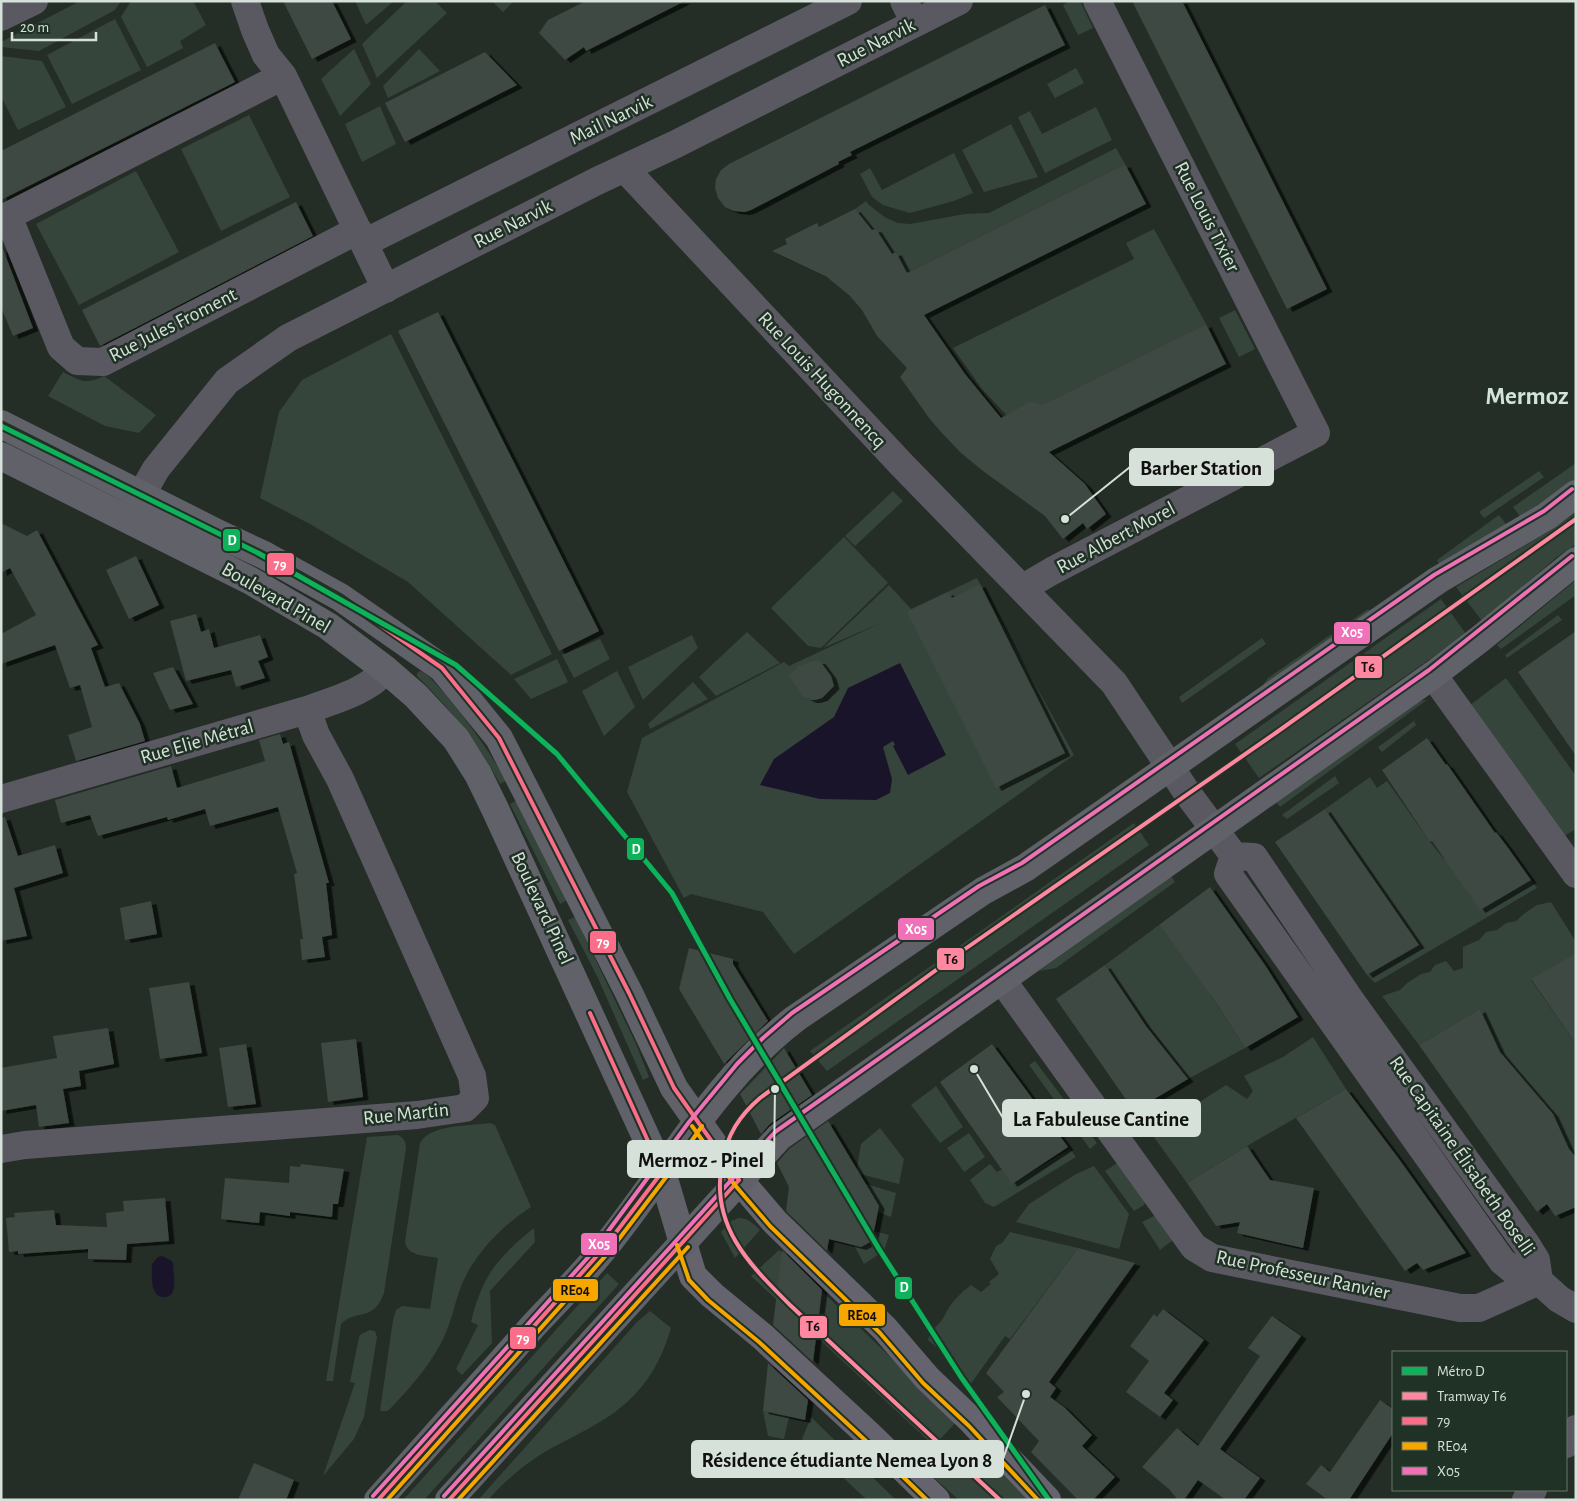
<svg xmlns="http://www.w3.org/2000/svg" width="1577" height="1501" font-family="'Alegreya Sans',sans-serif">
	<defs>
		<filter id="shadow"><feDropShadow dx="5.5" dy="3" stdDeviation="0" flood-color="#0009"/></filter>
	</defs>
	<rect width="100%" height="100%" fill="#242d26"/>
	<path fill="#36453b" d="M80,1H121L115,10L39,51L1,47V42Z
		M131,1H193L206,25L180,41L183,48L147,67L121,17Z
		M355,1H394L366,25Z
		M407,1H435L447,13L377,78L362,44Z
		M492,1H514L503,12Z
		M1070,1H1080L1093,28L1078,35L1063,5Z
		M115,19L141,70L72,104L47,55Z
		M354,49L371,84L340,116L321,79Z
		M419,49L440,71L388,98L383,86Z
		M1,56L42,61L66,107L18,130L1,96Z
		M1076,68L1084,83L1055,98L1047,84Z
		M380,106L396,144L362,162L345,124Z
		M1096,107L1112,140L1045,173L1018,117L1030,111L1042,134Z
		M249,115L290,197L221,231L181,149Z
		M1011,124L1038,177L984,192L962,150Z
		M1116,148L1125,164L907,273L896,252L892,254L876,229L872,230L855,209L866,201L869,205L886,218L898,223L910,224L965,214L989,213Z
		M954,153L973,193L954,201L910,213L883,205L872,197L860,174L870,168L882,190Z
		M136,171L179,252L79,305L36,224Z
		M1154,229L1206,324L1012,421L982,389L953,348L1134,259L1126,243Z
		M1235,310L1255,349L1239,357L1219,318Z
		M391,334L552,654L511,675L408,582L310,524L260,498L279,412L302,380Z
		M63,372C81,381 85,385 104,376L156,415L139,433L105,426L48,396Z
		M1576,463V480L1522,519L1513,507Z
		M1539,471L1544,477L1484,518L1479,512Z
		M893,491L903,501L855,546L845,536Z
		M1576,513V544L1557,557L1482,621L1456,587L1546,533Z
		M1499,515L1506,524L1439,564L1437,560Z
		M844,537L888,583L821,648L808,646L771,608Z
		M977,578L1074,755L794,954L763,912L691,894L684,898L627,792L642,738L784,662L789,666L883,622L823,648L889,585L911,609Z
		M1576,580V595L1501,649L1497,645Z
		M1441,599L1466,634L1259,778L1235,744Z
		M1368,609L1373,614L1264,687L1263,685L1268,678Z
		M1558,615L1562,620L1507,658L1505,655Z
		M747,632L780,663L716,696L699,677Z
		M692,635L698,648L643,700L628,667Z
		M1262,638L1266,644L1182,703L1179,697Z
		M600,639L610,659L574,678L562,655Z
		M557,659L568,682L531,699L514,679Z
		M420,671C429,674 438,687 445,694C468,722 489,750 506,781L500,784C478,743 450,709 417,676V673Z
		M617,671L635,707L604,736L582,691Z
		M1506,678L1576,776V829L1564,836L1470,705Z
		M693,682L708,699L650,729L648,724Z
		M1427,700L1280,807L1276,802L1418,701Z
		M1414,721L1416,725L1382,752L1378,747Z
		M1335,776L1339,783L1287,819L1282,815Z
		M1370,777L1377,788L1387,781L1430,842L1444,859L1531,880L1537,888L1375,983L1367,975L1419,945L1325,809Z
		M516,801L567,900L560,904L510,804Z
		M1134,823L1149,845L827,1071L810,1051Z
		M1171,876L1175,882L1056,968L1039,971Z
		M1551,902L1576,942V953L1531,980L1576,1044V1157L1569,1149L1551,1113L1500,1052L1480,1009L1419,1045L1382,996L1400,990L1407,983L1421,974L1430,972L1435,965L1446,961L1454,971L1463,968V947L1479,940L1486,932L1497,930L1506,923L1516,921L1525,913L1537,905Z
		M575,917L636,1044L649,1077L643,1080L597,976L568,920Z
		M1159,925L1207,989L1245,1048L1188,1079L1137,1012L1105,965Z
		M1313,1037L1346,1089L1247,1146L1187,1183L1151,1133L1226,1085L1247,1099L1253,1091L1244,1076L1283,1057Z
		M1035,1061L1097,1143L1090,1149L1029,1065Z
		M936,1086L963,1127L940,1143L911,1105Z
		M490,1123L495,1125L531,1207C503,1225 475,1253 462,1284C454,1304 451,1326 440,1345C427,1369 409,1389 390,1409L387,1411H380L393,1320L396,1310L402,1306L430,1309L438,1258C425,1255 407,1257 405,1241L420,1143C431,1124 469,1126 490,1123Z
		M880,1128L904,1159L899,1184L856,1173L861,1144Z
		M969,1133L985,1157L964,1172L947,1148Z
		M398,1135C404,1138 406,1142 406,1148L384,1293C373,1323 357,1308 341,1324L333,1381H326L367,1137Z
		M1070,1149L1076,1157L994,1207L985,1203L970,1180L990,1164L997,1172L1002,1169L1012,1183Z
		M1122,1160L1146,1200L1144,1205L1134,1211L1105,1171Z
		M1094,1166L1129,1214L1119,1249L1016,1222L1029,1204L1076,1174Z
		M853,1180L896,1193L891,1217L878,1212L879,1206L874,1197L851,1191Z
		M1156,1215L1177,1237L1160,1250L1142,1222Z
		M739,1218C748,1218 753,1223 760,1230L735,1258L721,1232L731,1221Z
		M534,1228L535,1242L490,1291L492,1343L462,1375L456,1369L478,1325L471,1322C474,1309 478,1296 484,1284C494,1262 516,1242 534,1228Z
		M874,1231L889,1235L884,1251L864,1264L854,1245Z
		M1010,1232L1078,1248L1010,1339L1005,1336L970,1385L949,1358L928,1340C930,1331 935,1328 941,1321C944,1318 945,1314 947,1311C952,1301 962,1292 971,1285L981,1292L991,1284L989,1282L999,1274L990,1259L996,1246L1002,1243Z
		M779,1250L957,1421L934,1446L751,1276Z
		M607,1273L619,1284L424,1500H403Z
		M650,1311L671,1328C658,1373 635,1403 593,1426C576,1436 557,1444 540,1455C521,1467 503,1483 488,1500H478L637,1322Z
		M370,1330L375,1331L377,1337L364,1417L354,1439L323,1476L355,1383L350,1382L359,1337L361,1334Z
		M763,1411L789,1417L784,1439L768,1436Z
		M811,1417L896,1500H867L802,1439Z
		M972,1437L1031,1500H959L933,1477Z"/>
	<path fill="#191429" d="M900,663L946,755L908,775L893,746L895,745L893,741L883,747L892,779L890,793L876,800L820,799L760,785L774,759L834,717L848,688Z
		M162,1256L172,1261L173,1263C173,1271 176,1283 173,1291C172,1295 168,1297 164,1297C149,1297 152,1273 152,1264L158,1257Z"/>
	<path fill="#3e4842" filter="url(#shadow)" d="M283,1H332L351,39L312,59Z
		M586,1H685L586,51L584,47L565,60L539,33L548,20Z
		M1132,1H1182L1327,289L1287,309Z
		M1045,5L1065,45L850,152L852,155L838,162L839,164L751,210L745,212L734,211L725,207L718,198L715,188L716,179L721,170L729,164Z
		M215,43L235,82L1,200V151Z
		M485,52L517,85L405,142L385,103Z
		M1125,164L1146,204L924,315L965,374L1001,418L1030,402L1043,405L1206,324L1226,364L1049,452L1085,484L1106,514L1087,529L1083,523L1063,539L1045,516L983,471L961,453L941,432L929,418L900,377L907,368L877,336L862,310L850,296L827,277L772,251L787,244L785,239L817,223L819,227L855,209L872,230L876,229L892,254L896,252L907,273Z
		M296,202L313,236L100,346L82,310Z
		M1,249H3L33,328L13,336L1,307Z
		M438,312L599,631L559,651L398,331Z
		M1,523L27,536L37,530L98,645L91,648L105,687L119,683L140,724L145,741L76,761L68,735L92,727L80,685L70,688L55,645L1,664V634L36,615L10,568L1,573Z
		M136,556L159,605L129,619L106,570Z
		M980,584L1065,753L996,788L907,612L948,592L952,598Z
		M196,614L201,632L209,629L214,648L260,635L268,657L258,661L265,678L236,687L231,670L186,681L170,621Z
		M1576,631V756L1518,672Z
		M814,661H820L831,676L834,686L822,698L815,700H811L803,696L789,676L798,666Z
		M173,667L193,704L170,710L153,673Z
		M280,734L283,744L289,742L329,883H326L332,935L322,937L325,957L302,960L300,939H303L294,874L297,873L278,807L210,826L205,809L168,820L167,817L98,836L90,815L61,823L55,800L171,766L177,788L265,761L259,740Z
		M1427,738L1446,765L1447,764L1495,833L1496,832L1506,845L1531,880L1480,910L1432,841L1430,842L1382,770Z
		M1325,809L1419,945L1367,975L1275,842Z
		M5,817L18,856L55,845L63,873L14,888L27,936L1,941V818Z
		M1210,887L1265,965L1298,1017L1245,1048L1213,998L1159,925Z
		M151,901L157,934L125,940L120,908Z
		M689,948L733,959V964L768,1021L724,1064L679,989Z
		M1576,953V1044L1531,979Z
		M1105,965L1146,1026L1188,1079L1134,1111L1056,999Z
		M189,982L202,1053L160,1059L149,988Z
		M1480,1009L1500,1052L1553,1114L1569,1149L1576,1157V1207L1555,1216L1547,1204L1537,1212L1419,1045Z
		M108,1028L114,1064L79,1071L81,1086L63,1089L69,1123L39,1127L36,1105L1,1111V1068L57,1058L53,1036Z
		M356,1039L363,1097L328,1102L321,1043Z
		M246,1044L256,1104L228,1107L219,1048Z
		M992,1044L1068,1147L1012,1184L940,1082Z
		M784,1048L812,1095L770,1124L761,1134L740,1094Z
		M1346,1089L1399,1159L1466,1253L1423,1270L1417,1263L1405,1271L1296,1118Z
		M828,1121L879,1206L872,1241L861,1247L829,1239L827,1251L786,1211L789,1187L777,1163L789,1149Z
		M1247,1146L1270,1180L1314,1188L1303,1248L1237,1233L1240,1222L1216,1226L1187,1183Z
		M301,1164L344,1169L338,1204H333L332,1217L290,1212V1216L260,1212L259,1223L221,1219L225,1178L289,1183L290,1166L300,1167Z
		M165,1198L169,1241L127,1244L126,1260L88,1259V1249L18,1254V1251L9,1252L6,1218L15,1217L14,1213L54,1210L56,1225L107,1227L106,1213L124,1211L123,1201Z
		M1078,1248L1135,1263L1049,1382L1056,1388L1050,1397L1064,1407L1092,1435L1082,1446L1115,1477L1093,1500H1078L1031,1452L1039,1441L997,1397L1004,1392L986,1373Z
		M782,1250L822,1290L813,1362L773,1325Z
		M1163,1309L1204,1340L1164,1393L1173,1400L1160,1417L1126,1392L1149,1361L1130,1346L1154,1314L1157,1317Z
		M1272,1316L1301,1336L1220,1449L1260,1478L1244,1500H1226L1198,1480L1184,1500H1178L1169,1489L1142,1467L1177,1428L1198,1446L1260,1356L1248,1348Z
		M768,1363L808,1400L805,1420L763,1411Z
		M1380,1400L1393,1409V1433L1349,1500H1328L1306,1484L1321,1465L1330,1472Z
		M254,1463L294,1480L286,1500H238Z"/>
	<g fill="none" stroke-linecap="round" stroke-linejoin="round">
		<path stroke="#5a5961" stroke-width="28" d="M245,1L255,30L266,55L283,76L386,289
			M904,1L915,23
			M1,17L34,1
			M283,76L8,216L61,347L77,361L103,362L358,230
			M625,169L902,465L1114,683L1188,794L1234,856L1254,857L1351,1001L1526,1244L1536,1260L1539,1281
			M374,238L848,1
			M130,515L156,469L227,381L288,338L597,181L676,144L959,1
			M1023,588L1052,571L1316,433L1097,1
			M1433,675L1576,874
			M1,799L307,710C334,700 366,692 386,670
			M1234,856L1228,874L1502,1261L1519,1275L1539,1281L1559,1299L1576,1309
			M1002,980L1194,1247L1212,1258L1460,1308H1479L1539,1281
			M1,1149L25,1145L417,1115L465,1108L475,1098L472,1076L340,779L316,735L307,710
			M1566,1444L1576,1429
			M1526,1500L1533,1490"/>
		<path stroke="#65636d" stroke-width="28" d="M739,1180L775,1222L885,1329L927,1378L973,1422L1047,1500
			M683,1243L693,1276L712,1295L763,1337L869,1435L936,1500"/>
		<path stroke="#606169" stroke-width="28" d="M1,424L219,534L264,555L340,597L442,668L499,738L629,993L674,1088L739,1180
			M1,456L251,581L328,626L386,670L416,696L456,739L478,774L496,811L662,1172L683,1243
			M378,1500C430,1442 482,1384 534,1325C558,1299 584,1274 605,1247C667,1170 717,1078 796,1018L983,891L1025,868L1438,580L1547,516L1576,494
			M449,1500L779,1137L1433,675L1480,639L1576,561"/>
		<g stroke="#203125" stroke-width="8">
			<path id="bus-1" d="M1,424L219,534L264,555L340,597L442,668L499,738L629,993L674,1088L739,1180
				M590,1013L662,1172
				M378,1500L604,1248L662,1172
				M449,1500L739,1180"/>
		</g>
		<g stroke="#203125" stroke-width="8">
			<path id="bus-2" d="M692,1126L734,1184L770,1226L880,1333L923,1383L969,1426L1038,1500
				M677,1245L689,1280L708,1300L759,1342L865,1440L927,1500
				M387,1500L609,1252L667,1176L702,1126
				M458,1500L688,1247"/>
		</g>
		<g stroke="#203125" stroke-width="8">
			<path id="bus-3" d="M373,1496L592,1253L689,1122L737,1064L763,1038L792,1013L979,886L1022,863L1434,575L1544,511L1572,489
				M444,1496L775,1132L1429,670L1572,556"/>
		</g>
		<use href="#bus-1" stroke="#fb6d88" stroke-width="4"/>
		<use href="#bus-2" stroke="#f7a600" stroke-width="4"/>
		<use href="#bus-3" stroke="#f071b7" stroke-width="4"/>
		<g stroke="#203125" stroke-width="8">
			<path id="tram-1" d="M1000,1500L790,1305C749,1264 710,1226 722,1163C727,1135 739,1116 760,1098L965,949L1277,732L1576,519"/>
		</g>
		<use href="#tram-1" stroke="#ff88a0" stroke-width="4"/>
		<g stroke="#203125" stroke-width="9">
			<path id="metro-1" d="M1,426L258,553L456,665L557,754L672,893L730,999L879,1249L961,1377L1049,1500"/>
		</g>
		<use href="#metro-1" stroke="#0db25b" stroke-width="5"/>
	</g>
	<g text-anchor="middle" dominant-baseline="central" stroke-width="5" stroke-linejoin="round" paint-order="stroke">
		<g font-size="20" fill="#d6e1d9" stroke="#203125">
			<text transform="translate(876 43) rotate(-27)">Rue Narvik</text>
			<text transform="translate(611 120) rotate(-26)">Mail Narvik</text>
			<text transform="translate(1207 217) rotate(63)">Rue Louis Tixier</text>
			<text transform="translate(513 224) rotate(-27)">Rue Narvik</text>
			<text transform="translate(173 325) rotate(-27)">Rue Jules Froment</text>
			<text transform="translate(822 380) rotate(47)">Rue Louis Hugonnencq</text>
			<text transform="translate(1116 538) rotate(-28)">Rue Albert Morel</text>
			<text transform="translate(276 598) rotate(30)">Boulevard Pinel</text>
			<text transform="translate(197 742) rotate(-16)">Rue Elie Métral</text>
			<text transform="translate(542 908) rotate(65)">Boulevard Pinel</text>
			<text transform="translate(406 1114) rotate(-6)">Rue Martin</text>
			<text transform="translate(1462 1156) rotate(55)">Rue Capitaine Élisabeth Boselli</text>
			<text transform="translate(1303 1275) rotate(12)">Rue Professeur Ranvier</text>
		</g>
		<g font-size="25" font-weight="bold" fill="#d6e1d9" stroke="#203125">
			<text x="1527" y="396">Mermoz</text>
		</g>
	</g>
	<path fill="none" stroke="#d6e1d9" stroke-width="2" d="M1065 519L1130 467M974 1069L1003 1118M775 1089L774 1159M1026 1394L1003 1459"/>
	<g fill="#d6e1d9" stroke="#203125" stroke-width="2">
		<circle cx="1065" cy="519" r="5"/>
		<circle cx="974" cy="1069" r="5"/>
		<circle cx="775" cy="1089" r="5"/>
		<circle cx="1026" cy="1394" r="5"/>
	</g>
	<g fill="#d6e1d9" stroke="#d6e1d9" stroke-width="2">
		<rect x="1130" y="449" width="143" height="36" rx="5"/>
		<rect x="1003" y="1100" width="197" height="36" rx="5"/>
		<rect x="628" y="1141" width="146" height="36" rx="5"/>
		<rect x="692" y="1441" width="311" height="36" rx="5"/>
	</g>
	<g font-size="21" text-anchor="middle" font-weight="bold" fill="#111">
		<text x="1201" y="475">Barber Station</text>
		<text x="1101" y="1126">La Fabuleuse Cantine</text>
		<text x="701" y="1167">Mermoz - Pinel</text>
		<text x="847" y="1467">Résidence étudiante Nemea Lyon 8</text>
	</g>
	<g stroke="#203125" stroke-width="2">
		<rect x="222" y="528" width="19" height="24" rx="5" fill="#0db25b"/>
		<rect x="266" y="552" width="29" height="24" rx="5" fill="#fb6d88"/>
		<rect x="1333" y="621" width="38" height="24" rx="5" fill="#f071b7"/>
		<rect x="1354" y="655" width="29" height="24" rx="5" fill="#ff88a0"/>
		<rect x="626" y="837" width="19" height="24" rx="5" fill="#0db25b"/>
		<rect x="897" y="917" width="38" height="24" rx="5" fill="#f071b7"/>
		<rect x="589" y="930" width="28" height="24" rx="5" fill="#fb6d88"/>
		<rect x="936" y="947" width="29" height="24" rx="5" fill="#ff88a0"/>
		<rect x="580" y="1232" width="38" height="24" rx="5" fill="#f071b7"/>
		<rect x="894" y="1276" width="19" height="24" rx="5" fill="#0db25b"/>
		<rect x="552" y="1278" width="47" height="24" rx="5" fill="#f7a600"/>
		<rect x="838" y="1303" width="48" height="24" rx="5" fill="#f7a600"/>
		<rect x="799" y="1315" width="29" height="24" rx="5" fill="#ff88a0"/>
		<rect x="509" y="1326" width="28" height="24" rx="5" fill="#fb6d88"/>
	</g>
	<g font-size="14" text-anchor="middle" font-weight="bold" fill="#fff">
		<text x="232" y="545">D</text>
		<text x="280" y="569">79</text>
		<text x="1352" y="637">X05</text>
		<text x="636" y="854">D</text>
		<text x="916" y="934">X05</text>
		<text x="603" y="947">79</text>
		<text x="599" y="1249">X05</text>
		<text x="904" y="1292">D</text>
		<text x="523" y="1343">79</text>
	</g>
	<g font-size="14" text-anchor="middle" font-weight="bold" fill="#111">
		<text x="1368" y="672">T6</text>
		<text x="951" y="964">T6</text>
		<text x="575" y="1295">RE04</text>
		<text x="862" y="1320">RE04</text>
		<text x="813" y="1331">T6</text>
	</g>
	<rect width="1577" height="1501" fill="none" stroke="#d6e1d9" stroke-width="5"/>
	<rect x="1392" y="1351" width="175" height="140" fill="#203125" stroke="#69776d"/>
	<rect x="1402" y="1367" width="25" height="8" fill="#0db25b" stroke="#69776d"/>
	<text x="1437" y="1376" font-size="15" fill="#d6e1d9">Métro D</text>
	<rect x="1402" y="1392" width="25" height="8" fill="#ff88a0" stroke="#69776d"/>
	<text x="1437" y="1401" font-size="15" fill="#d6e1d9">Tramway T6</text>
	<rect x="1402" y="1417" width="25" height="8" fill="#fb6d88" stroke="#69776d"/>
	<text x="1437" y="1426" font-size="15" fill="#d6e1d9">79</text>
	<rect x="1402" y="1442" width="25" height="8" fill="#f7a600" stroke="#69776d"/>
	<text x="1437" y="1451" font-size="15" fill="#d6e1d9">RE04</text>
	<rect x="1402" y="1467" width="25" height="8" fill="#f071b7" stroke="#69776d"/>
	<text x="1437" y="1476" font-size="15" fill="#d6e1d9">X05</text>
	<path d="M12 32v8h84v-8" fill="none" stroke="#d6e1d9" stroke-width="2.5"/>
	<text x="20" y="32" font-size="15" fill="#d6e1d9" stroke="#203125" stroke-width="4" paint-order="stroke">20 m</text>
</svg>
